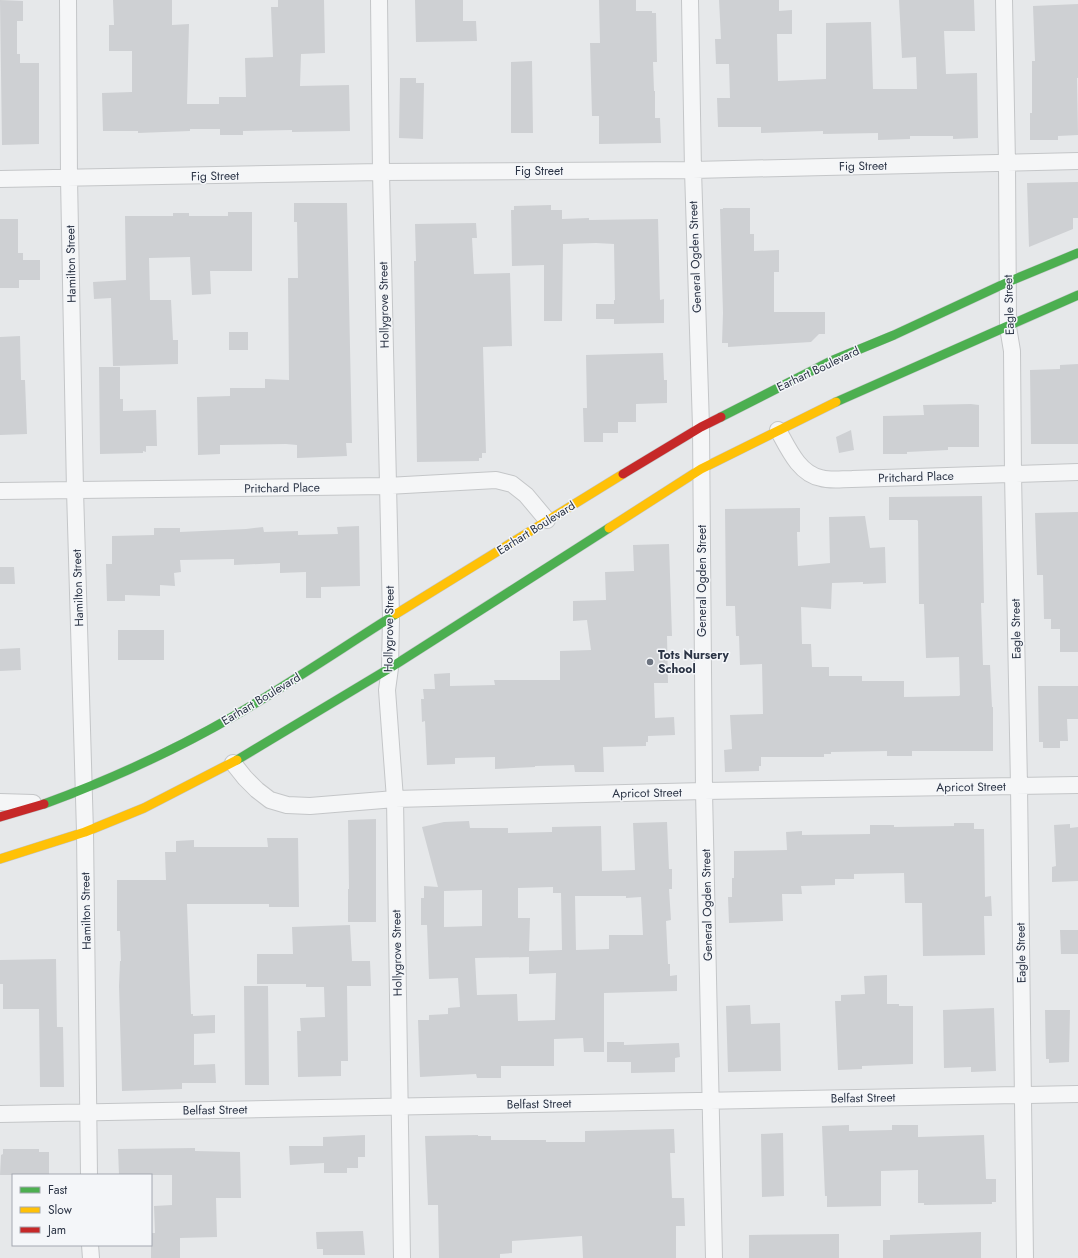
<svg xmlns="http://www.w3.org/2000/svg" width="1078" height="1258" font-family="Jost,sans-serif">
	<rect width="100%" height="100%" fill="#e6e8ea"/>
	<path fill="#ced0d3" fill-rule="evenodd" d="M0,0L23,1V21H17V54H20V63H39V144L2,145Z
		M113,0H172V25L189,24L187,104H219V97H246L245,58L273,57L271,7H278V0H324L325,53L301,54L300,86L349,85L350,131L292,132V130L243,131V135H220V129H190V131L138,133V131H103L102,93L132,92V51H109V25H114Z
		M415,0H463V21H476L477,41L416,42Z
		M599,0H636V11H652V13H656L657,62H653L654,91H655V118H660L661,143L599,144V116H592L590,43H600Z
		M719,0H779V11L792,10V34H777L778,81L826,79V23L871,22L873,89H917L916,57L902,58L899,0H974L975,31H944L946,74L977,73L978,138L953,139V136H910V139L878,140V133L823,134V131L761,133V127H718L717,98H730L729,64H716L715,39H721Z
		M1078,4V78H1077L1078,135L1058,136V140H1030V113H1032V61H1035L1033,6Z
		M532,61L533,133H511V62Z
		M400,78H416V83H424L423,139L399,138Z
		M1078,182V218H1073V229L1029,247L1027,183Z
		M294,203H347L352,443H346L347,456L297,458V445L286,444L220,445V454L198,455L197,397L230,396V388H265V379L289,380L288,278H298L297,222H294Z
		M551,205V210H562V219L589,218V220L658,219L660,300L664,299V323L614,324V319H596V304H614V300H615L614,244L596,243L563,244L562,321H544V265L512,266L511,210H514V206Z
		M723,208H750V234H754V251L779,250V272H774V312H825V334H819L811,342L728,347V343H722L723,313L720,209H723Z
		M228,212H252V271H210L211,294L192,295L190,257L149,258L150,300H171L173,340H178V364L113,366L111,298L94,299L93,282L126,280L125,216H173V213H189V216H228Z
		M0,219H18V253H23V260H40V280H19V288H0Z
		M476,223L477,238H472L474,274L510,273L512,346L483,347L486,453H482V458H479V461L417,462L414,261H416L415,224Z
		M229,332H248V350H229Z
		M20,336L21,380H25L27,434L0,435V337Z
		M663,353L664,380H667V403L636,404V422H618V433H603V442H584L583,408H587L586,355Z
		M1078,364V444H1031L1030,370L1060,369V365Z
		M99,367H120V399H123V411L156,410L157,446H146V452L143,451V453L100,454Z
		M971,404L979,405V447H948V450L907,452V454H883V416L924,415L923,405Z
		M851,430L854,450L839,453L836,437Z
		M982,496L984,603H981L983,665H990L992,707H993V751H912V756H887V751L831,752V754H824V757H761V766H759V771L725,772L724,750L732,749L730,715L763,714L762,664L740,665L739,636H736L735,606H726L725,509L800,508V532H797L798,566L830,563L829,517L865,516L870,548L885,547L886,583L863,584V582L832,583L831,609L801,607L802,644H811L812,667H829V676H862V681H904V697L959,696L960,695L959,657L926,658L924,604H919L918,521L917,520H889V497Z
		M1078,512V652H1060V629H1051V619H1044L1043,575H1037L1035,513Z
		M359,526L360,586L321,587V598H306V572L280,573V563L234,565V559L180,560L181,572L174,573L175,586L160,585V596L125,595V601H107L106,564H112V536L154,535V528H180V532L246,529L263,527L264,532L298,531V535L338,534L337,527Z
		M669,544L672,636H667L668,683H654L655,718L674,717L675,735L648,736V742H646V746L603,747L604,772H575L574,765L535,766V767L495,769V757L455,758V764L427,765L425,721L422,722L421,699H424L423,689H435L434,674L450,673V686L495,685L494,680H560V651L591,650L587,620L573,621V601L606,600L605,572L634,571L633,545Z
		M0,567H14L15,584H0Z
		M118,630H164V660H118Z
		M20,648L21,670L0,671V649Z
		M1038,686H1078V719H1067L1068,741H1060V748H1043V742H1039Z
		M376,819V922H348V889H349L348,820Z
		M469,821L470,828H508V833L552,832V827L601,826L602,871L635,870L633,823L667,822L669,869H672V889H669L671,920L666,921L668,964H670V976L677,975V991L604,993V1052H584L583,1038L554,1039V1066H501V1078H477L476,1074L420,1077L418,1020H429V1015L448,1014V1008L460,1007L458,978L429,979L427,925H421V898H424V886L438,887L422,827L444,822ZM553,887V893H561L562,950L529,951L530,918H518V888ZM482,890V926L444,927V891ZM575,896H626V898L641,897L643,935H609V949L576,950ZM529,957V974L556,973L555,1020L518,1021L517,994L477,995L475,958Z
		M954,823H974V829H984L985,897L991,896L992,916H984L985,955L923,956L922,903H905L904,873L854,874V879H835V885L801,886L802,894H782L783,921L729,923L728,897H732V878H734V851L787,850L786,832L802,831V835L870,834V825H894V827L954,826Z
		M1070,824V828L1078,827V881L1052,882V867L1056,866L1054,825Z
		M267,838H298L299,907H269V904H187L191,1014H193V1016L215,1015V1033L194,1034V1065L215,1064L216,1083H182V1089L122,1091L119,986L120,961H121L120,931H117V880H166L165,852H176V841L194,840V847H268Z
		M350,925L352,961H370L371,986H347L348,1061H341V1076L298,1077L297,1031H301L300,1018L325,1017L324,987H306V984H257V954H293L292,927Z
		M1060,930H1078V954H1061Z
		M56,959L57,1027H63L64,1087H40L39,1009H3V984H0V960Z
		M887,975V1004H899V1006H913V1064L862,1066V1069L838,1070L835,1001H841V995L865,994L864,976Z
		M244,986H268L269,1085H245Z
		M750,1005L751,1024L780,1023L781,1071L728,1072L726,1006Z
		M994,1008L996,1071L971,1072V1067L944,1068L943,1010Z
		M1045,1010H1070L1069,1062L1049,1063V1059H1046Z
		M607,1042H624V1045L679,1043L680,1057L675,1058V1072L631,1073V1062H607Z
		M849,1125V1131L892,1130V1125H918V1137L984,1135L986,1179H996V1202H992V1204L924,1205V1203H918V1170L881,1171V1206L827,1207V1196H825L822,1126Z
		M674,1129L675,1153H670L672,1198H684L685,1226H676V1258H583L582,1236L512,1241V1253L500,1254V1258H439L438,1205H428L425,1136L478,1135V1136H491V1140H546V1142H585V1131Z
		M783,1133L784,1196L762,1197L761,1134Z
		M365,1135V1157H358V1168H347V1173H324V1163L290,1165L289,1146H323V1137Z
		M195,1148V1151L240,1152L241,1198H216L217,1237L180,1238V1258H151V1233H155L154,1206L172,1205V1175H119L118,1149Z
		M3,1149H39V1152H49V1175H0L1,1155L3,1154Z
		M363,1231L365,1255H323V1249H317L316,1232Z
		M981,1232V1258H883V1240H890V1235Z
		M839,1234V1258H749V1235Z"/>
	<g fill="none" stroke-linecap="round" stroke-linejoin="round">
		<g stroke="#c4c6c8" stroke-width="18">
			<path id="street" d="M68,0L69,178L75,490L85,832L89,1175
				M379,0L381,172L391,618L390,668L387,690L395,799L402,1258
				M690,0L693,170L701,427L704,791L714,1258
				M1004,0L1007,164L1008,327L1012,351L1013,474L1019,786L1025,1258
				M0,179L381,172L693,170L1078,161
				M778,430C788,448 799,474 821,478C830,481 842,479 852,479L1078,472
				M0,491L387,486L496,480L512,484L526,495L547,520
				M233,763L245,778L257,790L270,800L287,805L310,806L395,799L704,791L1078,785
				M0,802L33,803
				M0,1114L1078,1094
				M90,1245L91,1258"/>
		</g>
		<g stroke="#c2c5c8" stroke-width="10">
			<path id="fast" d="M836,402L1078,295
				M721,417L831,361L894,335L1008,282L1078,253
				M237,760L390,668L609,528
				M44,804C110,780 173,751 234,716C289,684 342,648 396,614"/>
		</g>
		<g stroke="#c2c5c8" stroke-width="10">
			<path id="slow" d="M609,528L701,469L836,402
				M396,614L623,474
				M85,832L144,808L237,760
				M0,859L85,832"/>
		</g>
		<g stroke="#c2c5c8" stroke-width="10">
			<path id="jam" d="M623,474L701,427L721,417
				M0,817L44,804"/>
		</g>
		<use href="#street" stroke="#f5f6f7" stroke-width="16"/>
		<use href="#fast" stroke="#4caf50" stroke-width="9"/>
		<use href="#slow" stroke="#ffc107" stroke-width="9"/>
		<use href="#jam" stroke="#c62828" stroke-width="9"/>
	</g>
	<circle fill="#6c737f" stroke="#f4f6f9" stroke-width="1.5" cx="650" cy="662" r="4"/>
	<g text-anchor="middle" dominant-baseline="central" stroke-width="3" stroke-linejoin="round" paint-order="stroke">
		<g font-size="12" fill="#2b3445" stroke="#f4f6f9">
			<text transform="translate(863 166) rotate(-1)">Fig Street</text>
			<text x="539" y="171">Fig Street</text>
			<text transform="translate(215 176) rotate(-1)">Fig Street</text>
			<text transform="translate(695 257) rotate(-92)">General Ogden Street</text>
			<text transform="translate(71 264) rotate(-91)">Hamilton Street</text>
			<text transform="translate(384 305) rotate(-91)">Hollygrove Street</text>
			<text transform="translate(1009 305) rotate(-92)">Eagle Street</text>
			<text transform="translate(818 369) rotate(-25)">Earhart Boulevard</text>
			<text transform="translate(916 477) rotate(-2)">Pritchard Place</text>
			<text transform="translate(282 488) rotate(-1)">Pritchard Place</text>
			<text transform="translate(536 528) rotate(-32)">Earhart Boulevard</text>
			<text transform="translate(702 581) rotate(-90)">General Ogden Street</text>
			<text transform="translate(78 588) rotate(-92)">Hamilton Street</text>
			<text transform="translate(389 629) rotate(-89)">Hollygrove Street</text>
			<text transform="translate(1016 629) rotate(-91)">Eagle Street</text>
			<text transform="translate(261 699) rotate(-31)">Earhart Boulevard</text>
			<text transform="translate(971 787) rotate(-1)">Apricot Street</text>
			<text transform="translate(647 793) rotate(-1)">Apricot Street</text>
			<text transform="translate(707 905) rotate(-91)">General Ogden Street</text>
			<text transform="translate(86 911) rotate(-91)">Hamilton Street</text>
			<text transform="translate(397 953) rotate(-91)">Hollygrove Street</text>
			<text transform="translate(1021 953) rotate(-91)">Eagle Street</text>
			<text transform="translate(863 1098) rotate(-1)">Belfast Street</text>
			<text transform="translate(539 1104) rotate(-1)">Belfast Street</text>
			<text transform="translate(215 1110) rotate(-1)">Belfast Street</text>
		</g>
		<g font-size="12" font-weight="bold" fill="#2b3445" stroke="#f4f6f9" text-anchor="start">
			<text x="658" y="655">Tots Nursery<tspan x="658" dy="14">School</tspan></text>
		</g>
	</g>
	<rect x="12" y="1174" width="140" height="72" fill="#f4f6f9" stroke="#a4a8b1"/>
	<rect x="20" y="1187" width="20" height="6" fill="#4caf50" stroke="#a4a8b1"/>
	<text x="48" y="1194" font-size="12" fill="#2b3445">Fast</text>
	<rect x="20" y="1207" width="20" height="6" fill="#ffc107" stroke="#a4a8b1"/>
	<text x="48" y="1214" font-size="12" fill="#2b3445">Slow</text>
	<rect x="20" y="1227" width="20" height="6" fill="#c62828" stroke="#a4a8b1"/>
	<text x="48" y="1234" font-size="12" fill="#2b3445">Jam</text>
</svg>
